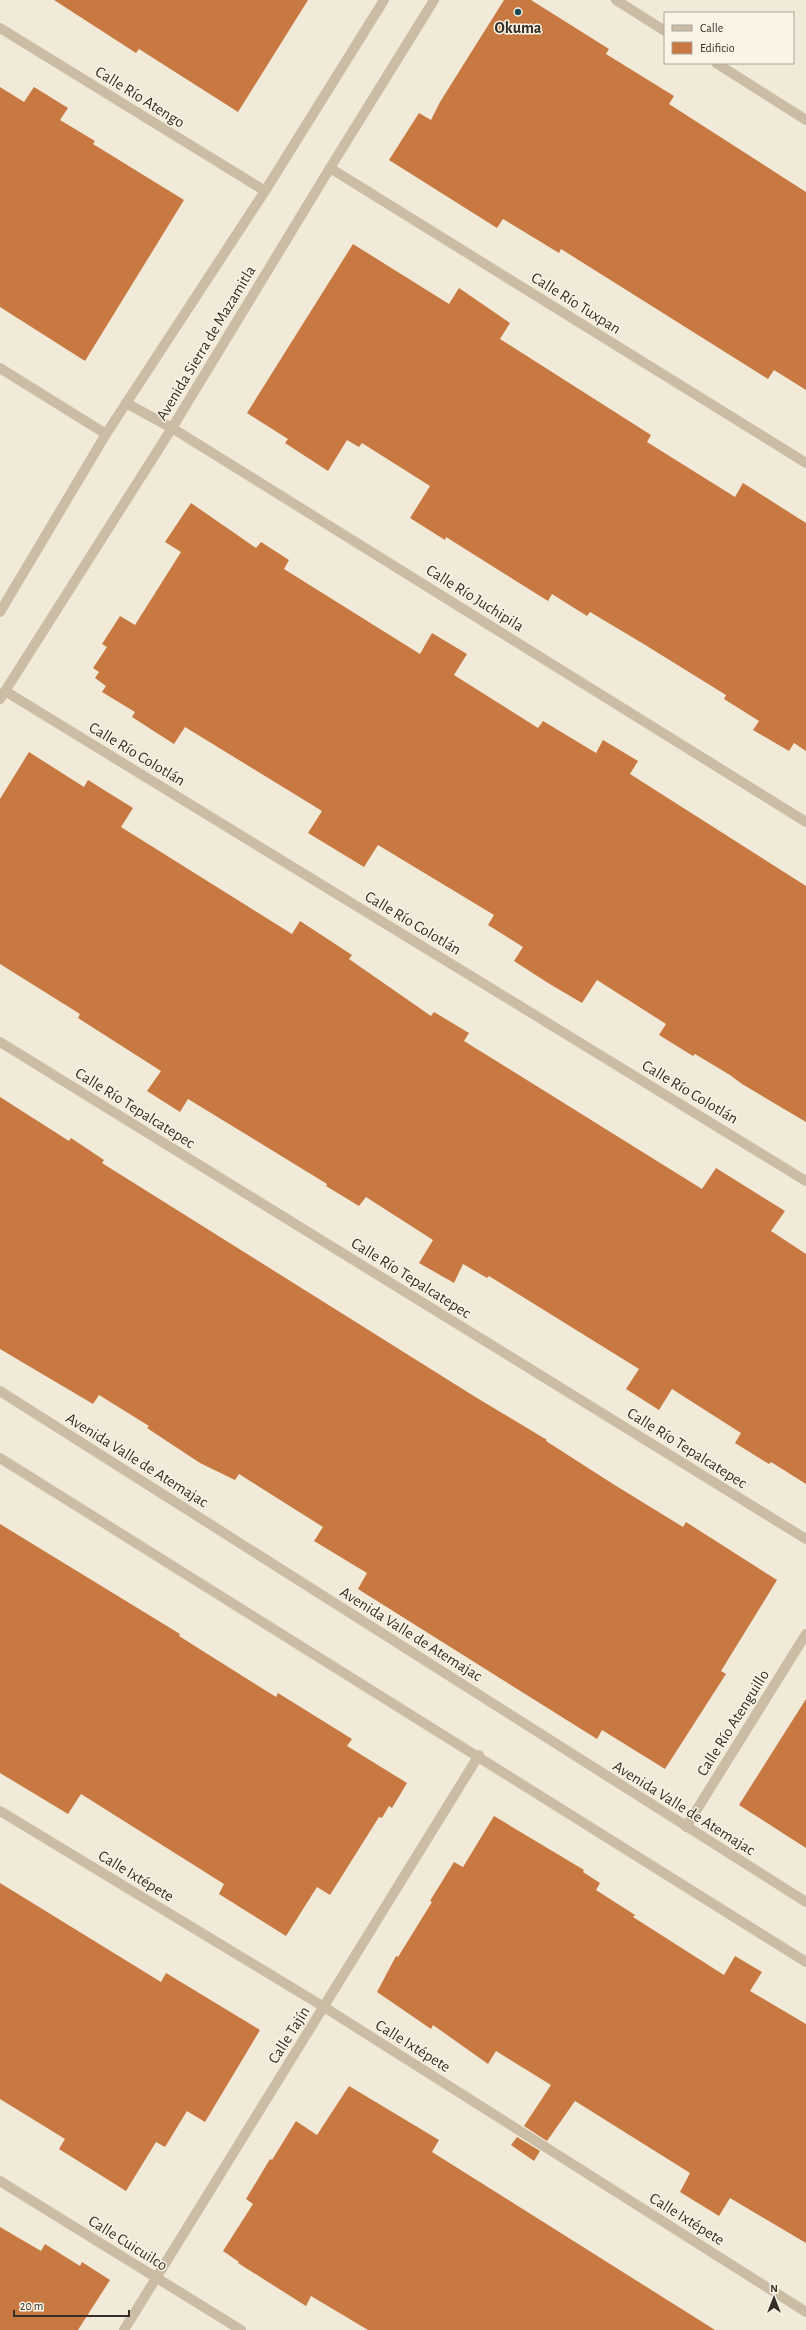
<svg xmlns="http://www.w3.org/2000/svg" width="806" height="2330" font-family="'Alegreya Sans',sans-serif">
	<rect width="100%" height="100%" fill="#f2ead9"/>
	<path fill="#c87941" d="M54,0H308L238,112L139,49L136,53Z
		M504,0H531L609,49L606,54L674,96L669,104L806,192V390L774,370L768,379L561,249L559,253L503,219L497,228L389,160L419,113L431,120L440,102Z
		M0,87L24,102L34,87L68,108L60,120L95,141L93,144L184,200L85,361L0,307Z
		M353,244L449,304L459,288L510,323L500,339L651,435L647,442L735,497L743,483L806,523V751L794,743L789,751L753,730L759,721L724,699L726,695L642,643L590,612L587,616L552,594L548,601L446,537L445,540L410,518L430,486L362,443L359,447L347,440L328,471L285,443L288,439L247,413Z
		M191,503L256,548L261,542L289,560L284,569L420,654L432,633L467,654L454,675L538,728L543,721L596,753L603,740L638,761L630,774L806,886V1122L742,1084L730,1075L695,1054L693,1056L659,1035L666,1024L597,980L582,1003L548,983L514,961L523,947L488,925L494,915L378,845L364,867L308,833L322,811L185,727L174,744L132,717L135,712L102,692L106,686L95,678L99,672L93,668L107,647L102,644L120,616L135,625L181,552L165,542Z
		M29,752L84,787L88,780L133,808L121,827L292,934L300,921L352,955L349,959L431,1016L434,1012L469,1033L464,1041L702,1189L716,1168L785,1211L771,1231L806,1254V1484L771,1462L769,1464L735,1443L741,1433L672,1389L659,1410L626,1389L639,1369L489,1276L487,1278L463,1264L454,1283L419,1263L433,1240L366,1197L359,1206L326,1186L327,1184L188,1099L180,1112L147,1091L161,1071L78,1018L80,1014L0,964V799Z
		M0,1097L69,1141L71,1138L104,1160L102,1163L477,1398L547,1440L546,1441L613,1484L683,1527L686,1522L777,1580L721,1671L726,1674L665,1769L602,1730L597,1739L358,1589L367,1573L314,1541L323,1527L239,1474L235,1480L200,1463L147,1428L149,1426L99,1395L93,1404L0,1349Z
		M0,1524L180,1634L179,1636L276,1697L278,1693L352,1739L347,1746L407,1783L392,1808L389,1806L382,1818L379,1817L330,1895L317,1887L286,1936L219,1894L224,1884L81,1794L68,1814L0,1773Z
		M806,1699V1848L739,1805Z
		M494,1816L584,1870L583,1872L600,1883L596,1890L635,1915L633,1917L724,1975L735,1956L762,1972L750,1991L806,2024V2243L730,2198L719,2216L680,2192L690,2173L575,2101L547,2141L524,2126L551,2085L496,2051L488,2064L433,2025L431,2029L377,1992L396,1956L398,1957L432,1902L430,1901L454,1862L463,1867Z
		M0,1883L161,1982L166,1973L260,2030L205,2122L187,2111L165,2147L156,2142L126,2191L59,2149L65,2139L0,2099Z
		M349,2086L439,2140L432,2152L715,2330H368L311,2296L306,2306L238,2263L239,2262L223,2251L253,2204L246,2199L270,2159L272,2160L296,2121L317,2135Z
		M517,2137L540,2151L534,2161L511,2145Z
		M0,2227L41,2251L45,2244L80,2266L82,2262L110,2280L78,2330H0Z"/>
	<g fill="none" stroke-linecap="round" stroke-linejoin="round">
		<path stroke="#cabca5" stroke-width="10" d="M616,0L665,31
			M0,28L265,191
			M716,63L806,120
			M330,168L806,463
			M0,368L106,434
			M126,403L172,428L806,822
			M5,691L806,1181
			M0,1042L806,1539
			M0,1391L806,1902
			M0,1458L806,1962
			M0,1811L324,2007L806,2312
			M686,1827L806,1634
			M0,2181L241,2330
			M124,2330L479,1755"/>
		<path stroke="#cabca5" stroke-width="10" d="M0,612L106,434L265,191L384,0
			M0,699L172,428L330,168L434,0"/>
	</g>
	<circle fill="#1b4958" stroke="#f9f4e5" stroke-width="1.5" cx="518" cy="12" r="4"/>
	<g text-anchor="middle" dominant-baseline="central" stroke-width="3" stroke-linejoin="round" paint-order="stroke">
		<g font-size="16" font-weight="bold" fill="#352e26" stroke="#f9f4e5">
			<text x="518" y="28">Okuma</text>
		</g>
		<g font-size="16" fill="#352e26" stroke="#f9f4e5">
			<text transform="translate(140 97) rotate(32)">Calle Río Atengo</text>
			<text transform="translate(576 303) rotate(32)">Calle Río Tuxpan</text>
			<text transform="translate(206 343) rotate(-59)">Avenida Sierra de Mazamitla</text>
			<text transform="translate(475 598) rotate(32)">Calle Río Juchipila</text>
			<text transform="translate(137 754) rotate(31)">Calle Río Colotlán</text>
			<text transform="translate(413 923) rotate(31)">Calle Río Colotlán</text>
			<text transform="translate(690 1092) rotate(31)">Calle Río Colotlán</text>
			<text transform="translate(135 1108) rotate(32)">Calle Río Tepalcatepec</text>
			<text transform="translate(411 1278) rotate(32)">Calle Río Tepalcatepec</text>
			<text transform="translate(687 1448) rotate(32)">Calle Río Tepalcatepec</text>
			<text transform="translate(137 1460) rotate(32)">Avenida Valle de Atemajac</text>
			<text transform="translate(411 1634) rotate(32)">Avenida Valle de Atemajac</text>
			<text transform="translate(733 1723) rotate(-58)">Calle Río Atenguillo</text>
			<text transform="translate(684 1808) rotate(32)">Avenida Valle de Atemajac</text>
			<text transform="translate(136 1876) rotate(31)">Calle Ixtépete</text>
			<text transform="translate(289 2035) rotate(-58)">Calle Tajín</text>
			<text transform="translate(413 2046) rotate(32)">Calle Ixtépete</text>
			<text transform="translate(687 2219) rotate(32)">Calle Ixtépete</text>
			<text transform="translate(128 2243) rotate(32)">Calle Cuicuilco</text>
		</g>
	</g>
	<rect x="664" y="12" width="130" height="52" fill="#f9f4e5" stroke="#aba599"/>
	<rect x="672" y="25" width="20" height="6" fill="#cabca5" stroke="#aba599"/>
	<text x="700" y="32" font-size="12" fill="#352e26">Calle</text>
	<rect x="672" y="42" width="20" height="12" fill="#c87941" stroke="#aba599"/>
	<text x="700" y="52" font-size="12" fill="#352e26">Edificio</text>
	<g transform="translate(774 2298)" stroke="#f9f4e5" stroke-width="3" paint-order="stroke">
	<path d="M0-3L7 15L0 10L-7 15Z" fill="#352e26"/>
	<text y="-6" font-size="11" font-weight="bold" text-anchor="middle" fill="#352e26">N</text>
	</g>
	<path d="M14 2310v6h115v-6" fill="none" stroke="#352e26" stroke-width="2"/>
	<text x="20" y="2310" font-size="12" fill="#352e26" stroke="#f9f4e5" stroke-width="3" paint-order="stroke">20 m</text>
</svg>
